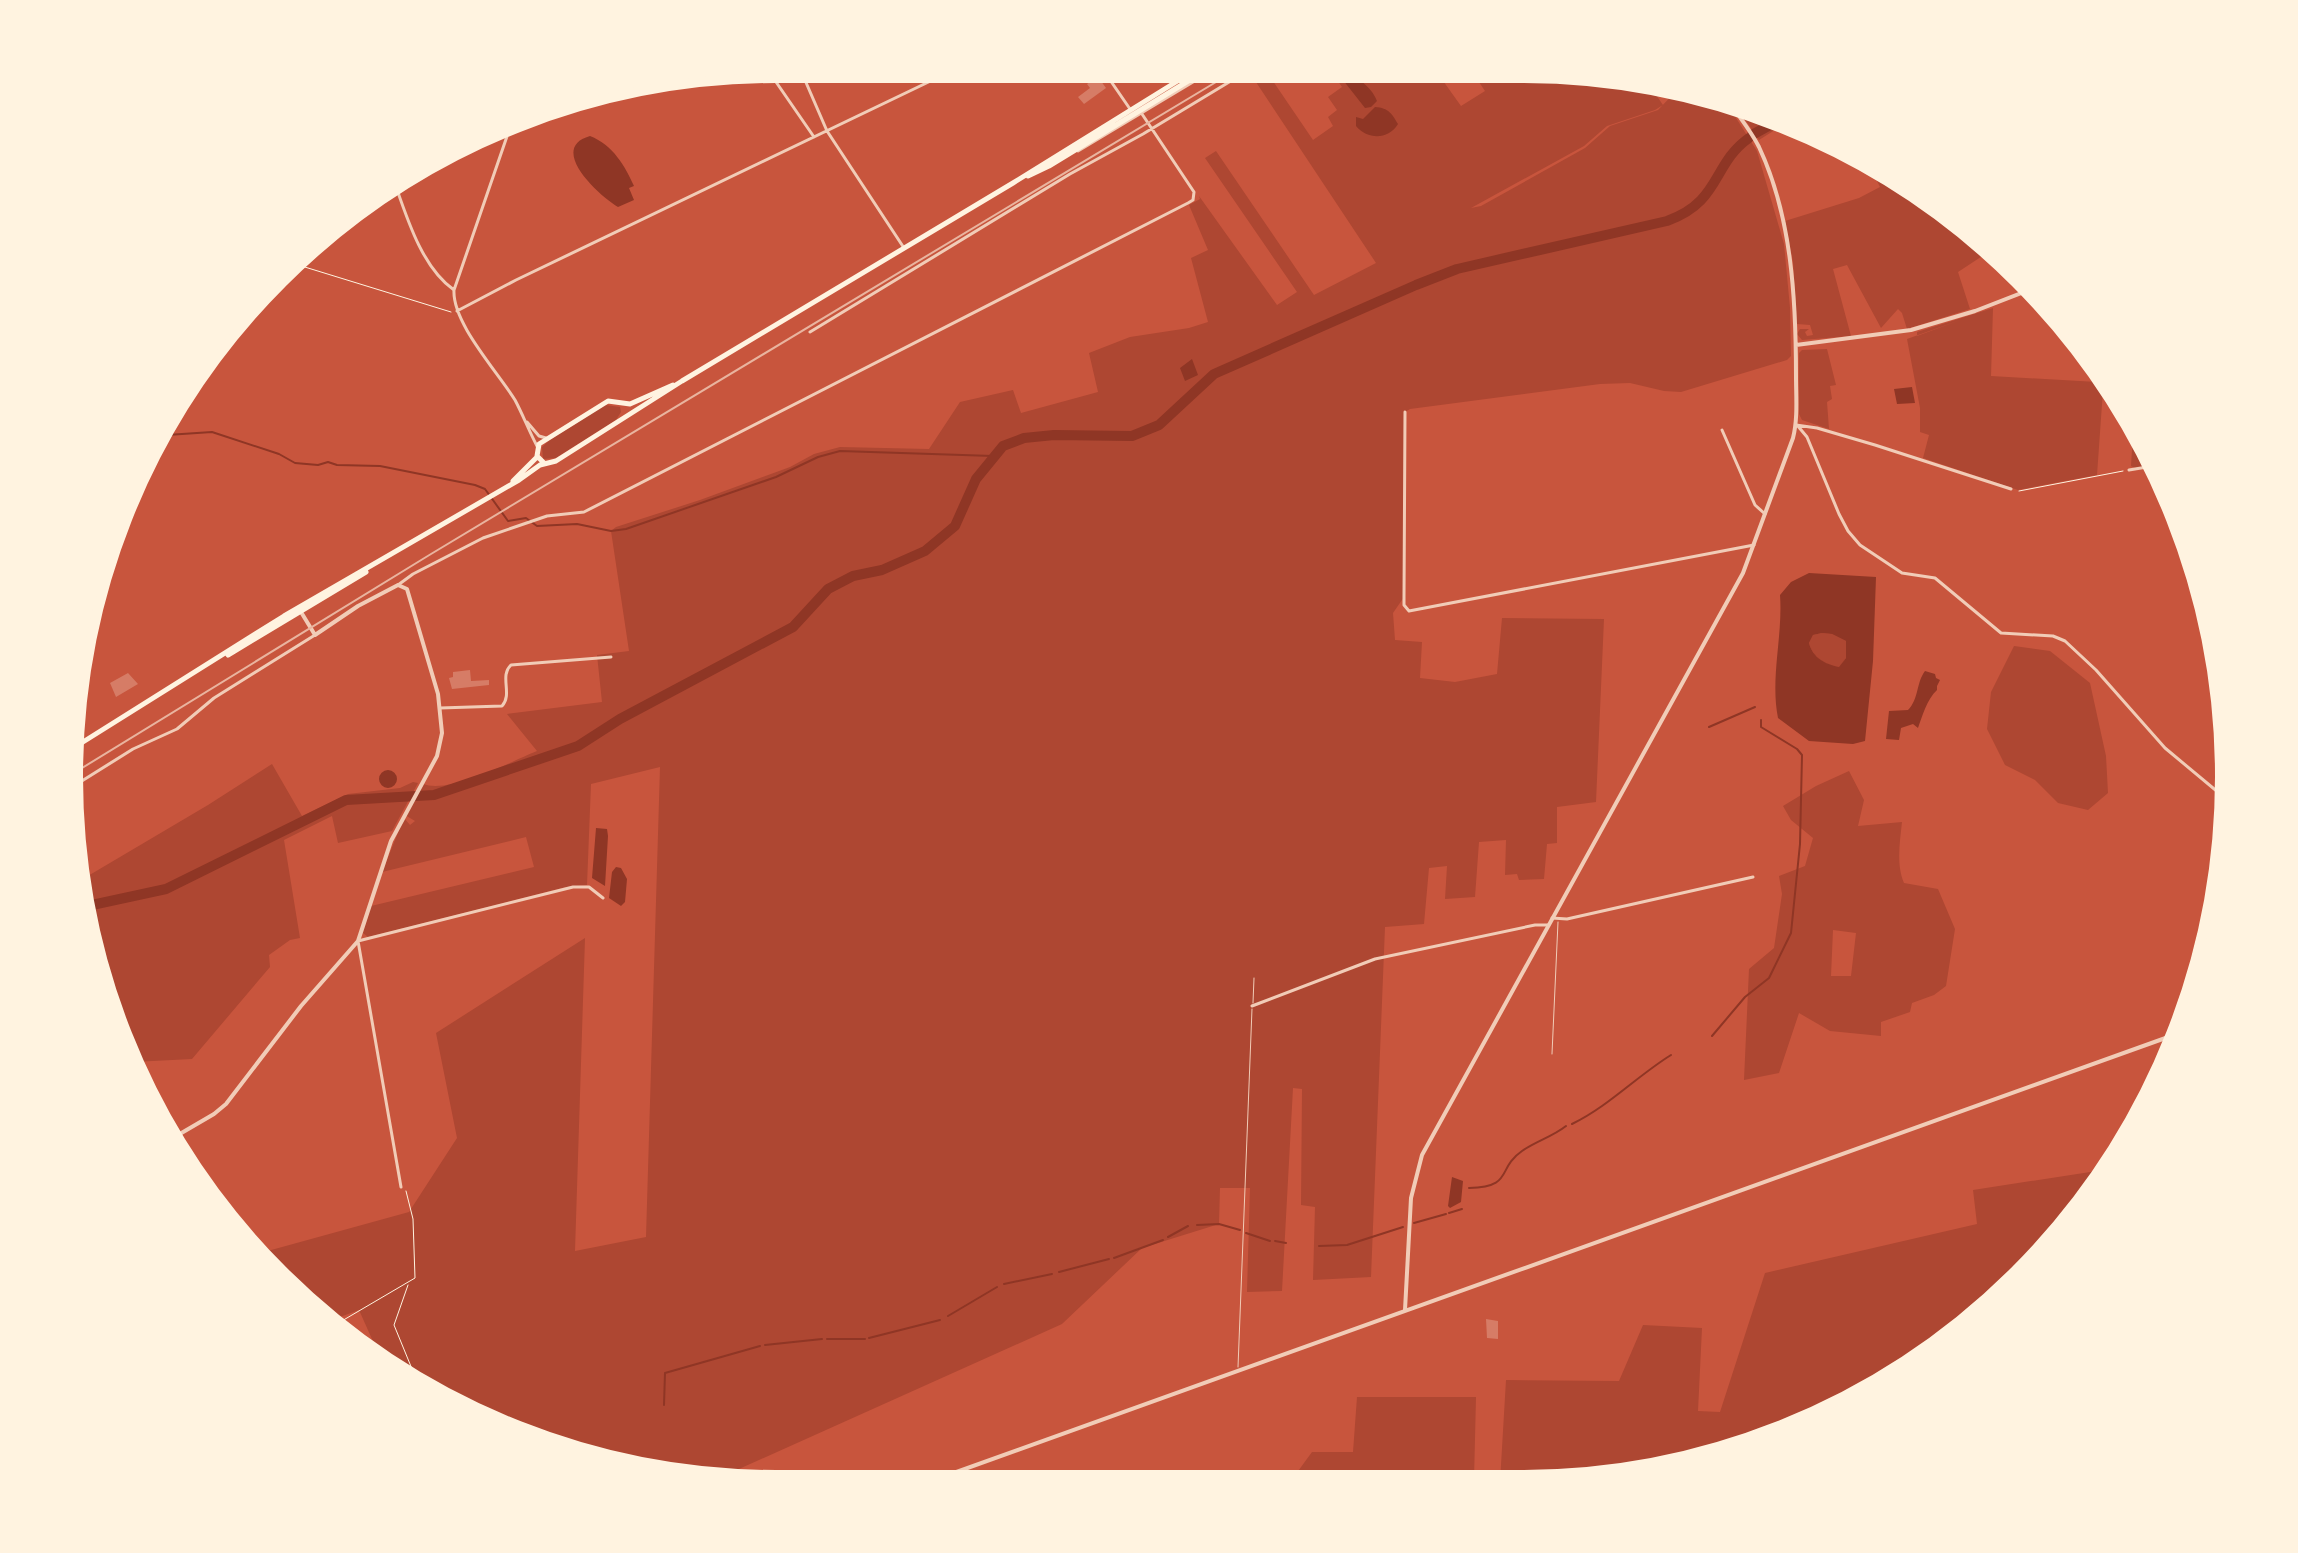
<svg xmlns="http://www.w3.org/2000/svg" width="2298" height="1553" font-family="Montserrat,sans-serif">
	<rect width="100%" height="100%" fill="#c8553d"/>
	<path fill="#ae4732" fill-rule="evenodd" d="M1347,64H1431L1461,106L1485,91L1467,64H1522L1643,76L1663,105L1655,110L1607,126L1584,146L1471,208L1481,206L1585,148L1610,126L1658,110L1682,85L1724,99L1757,151L1784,244L1790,308L1791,356L1787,360L1681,392L1664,391L1630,383L1600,384L1410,409L1405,412L1404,597L1393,613L1395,640L1422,642L1420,678L1455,682L1497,674L1502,618L1604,619L1596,802L1557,807V843L1547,844L1544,879L1519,880L1517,874L1505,875L1506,840L1479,842L1475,897L1445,899L1447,866L1429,868L1424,924L1385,927L1371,1277L1313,1280L1315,1207L1301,1205L1302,1089L1293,1088L1282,1291L1247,1292L1250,1188H1220L1219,1224L1142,1248L1062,1324L710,1482L638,1475L461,1415L380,1357L359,1310L329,1321L273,1281L253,1255L409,1212L457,1138L436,1033L585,938L575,1251L646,1237L660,767L591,784L587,885L566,887L368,937L363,933L371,906L534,867L526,837L382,872L404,818L410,825L415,821L405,815L423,784C450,794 510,762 537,751L507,714L602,702L597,655L629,651L611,531L616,527L700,500L790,467L814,454L840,447L929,449L960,402L1013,390L1021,413L1098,392L1089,353L1130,337L1189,328L1208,322L1191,258L1208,250L1189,205L1200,199L1199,196L1277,305L1297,292L1205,158L1216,151L1314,295L1376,263L1250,73L1262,65L1313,140L1333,126L1328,117L1337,110L1328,97L1342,87L1333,74Z
		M1733,102L1793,123L1781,126L1759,140Z
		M1809,128L1837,138L1850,147L1836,154L1831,145L1823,148L1819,141L1815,142Z
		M1866,159L1993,249L1958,272L1970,309L1907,329L1902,313L1898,309L1881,328L1847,265L1833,269L1851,336L1802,340L1797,334L1800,329H1809L1805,332L1807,336L1813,335L1810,325L1797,324L1793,262L1785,221L1859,198L1880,187Z
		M1993,308L1991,376L2097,382L2103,390L2097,475L2018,490L1923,458L1929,435L1920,432V408L1907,339L1963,319L1917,336V332Z
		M1827,349L1836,385L1830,386L1832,399L1827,402L1829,429L1802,420L1799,414V353L1802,350Z
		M605,405L620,407L621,412L616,420L556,458L543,459L542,447L550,440Z
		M2134,418L2143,435H2137V454L2145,457L2146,441L2158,464L2135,468L2131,466Z
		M1822,633L1832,634L1846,641V658L1839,668C1825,664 1813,658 1809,643L1813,635Z
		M2014,646L2050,651L2090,683L2106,756L2108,793L2088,810L2058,803L2035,780L2005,765L1987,729L1991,692Z
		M272,764L302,816L348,794L400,788L413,782L418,783L392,831L338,843L332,816L284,840L300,938L290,940L269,955L270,967L192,1059L133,1062L78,916L76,883L208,805Z
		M1849,771L1864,800L1858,826L1902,822C1900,841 1896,865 1904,883L1938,889L1955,929L1946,986L1934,995L1912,1003L1910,1012L1881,1022V1036L1830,1031L1799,1013L1779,1073L1744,1080L1749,969L1774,948L1782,894L1779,876L1805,866L1813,838L1791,820L1783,806L1816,786ZM1833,930L1856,933L1851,976H1831Z
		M2116,1168L2026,1280L1918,1369L1795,1435L1661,1475L1521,1489H1285L1312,1452H1353L1357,1397H1476L1474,1479L1500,1482L1506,1380L1619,1381L1643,1325L1702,1328L1698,1411L1720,1412L1765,1273L1977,1224L1973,1190Z"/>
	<path fill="#8f3625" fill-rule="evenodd" d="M1350,75C1361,79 1373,90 1377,101L1371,107L1365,108L1343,80L1346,76Z
		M1375,107C1389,108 1392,114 1398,124C1388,140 1368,140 1356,126V117L1363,119Z
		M590,136C613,145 625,166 634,186L629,188L634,200L618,207C599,196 547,148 590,136Z
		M1192,359L1198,375L1185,381L1180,368Z
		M1912,387L1915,403L1897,404L1894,389Z
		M1809,573L1876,577L1873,661L1865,741L1853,744L1809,741L1778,718C1770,678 1783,636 1780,595L1791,582ZM1822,633L1832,634L1846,641V658L1839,667C1825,664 1813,658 1809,643L1813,635Z
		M1925,671L1935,674L1936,678L1940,680L1937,686V690C1927,699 1922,717 1918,728L1913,724L1901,728L1899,740L1886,739L1889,711L1908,710C1919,699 1916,683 1925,671Z
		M379 779a9 9 0 1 1 18 0a9 9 0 1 1-18 0Z
		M596,828L607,829L608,836L605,886L592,878Z
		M616,867L621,868L627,879L625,902L621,906L609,898L612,872Z
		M1452,1177L1463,1181L1461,1202L1450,1208L1448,1206Z"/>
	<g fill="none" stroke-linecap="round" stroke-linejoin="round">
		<path stroke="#8f3625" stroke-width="2" d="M160,432L167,435L212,432L279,454L295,463L318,465L328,462L337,465L380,466L475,485L485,489L508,521L526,518L537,526L577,524L611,531L626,529L776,477L818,457L840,451L993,456
			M1709,727L1755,707
			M1712,1036L1745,997L1769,978L1791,933L1800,844L1802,755L1797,749L1761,727V720
			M1572,1124C1609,1106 1637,1076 1671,1055
			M1469,1188C1514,1187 1496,1169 1522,1151C1536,1141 1552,1137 1566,1126
			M1449,1213L1462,1209
			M1414,1223L1446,1214
			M1197,1225L1219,1224L1240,1230
			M1246,1233L1270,1241
			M1168,1237L1188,1226
			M1275,1241L1286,1243
			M1319,1246L1347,1245L1403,1227
			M1114,1258L1163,1240
			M1059,1272L1109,1259
			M1004,1284L1052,1274
			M948,1316L997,1287
			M869,1338L940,1320
			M827,1339H865
			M765,1345L822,1339
			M664,1405L665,1373L760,1346"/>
		<path stroke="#8f3625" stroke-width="10" d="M1752,135L1781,119
			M78,913L92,905L166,889L346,800L434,795L578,746L620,719L793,627L828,589L853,576L882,570L925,551L955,526L976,479L1003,446L1024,438L1054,435L1132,436L1159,425L1214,374L1416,285L1457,269L1667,221C1721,202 1712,164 1749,138"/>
	</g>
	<path fill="#d67c66" d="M1098,77L1106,88L1084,104L1078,97L1090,88L1087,84Z
		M470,670L471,681L489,680V685L452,689L449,678L453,677V672Z
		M128,673L138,684L116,697L110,683Z
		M1486,1319L1498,1321V1339L1487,1338Z"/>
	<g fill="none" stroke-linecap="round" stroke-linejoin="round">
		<path stroke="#fff3e0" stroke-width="1" d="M295,264L451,312
			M2019,491L2123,471
			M408,1285L394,1325L419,1386
			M335,1325L415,1278L413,1219L406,1191"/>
		<path stroke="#f1ccb7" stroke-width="1" d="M1253,1003L1254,978
			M1552,1054L1558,922
			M1238,1367L1252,1009"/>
		<path stroke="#f1ccb7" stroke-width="3" d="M798,64L827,131L904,248
			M925,64L935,77
			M1099,64L1130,109
			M765,66L814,137
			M513,119L454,290C452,323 498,372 515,400C523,415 529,431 537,446
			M1078,151L1223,64
			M393,178C406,215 421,267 454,290
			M457,311L516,280L966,64
			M810,332L1070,174L1143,134L1259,64
			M1405,412L1404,597V605L1409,611L1754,545
			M527,422L539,436L546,438
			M1796,425L1817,428L1875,445L2011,489
			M1797,425L1807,437L1839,514L1848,531L1860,545L1902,573L1935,578L2001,633L2053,636L2065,641L2096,670L2165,748L2231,803
			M1722,430L1755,505L1765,514
			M2129,470L2159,465
			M398,585L413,574L483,538L547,516L584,512L1188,203L1193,200L1194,192L1142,114
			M440,708L502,706C513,694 499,676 511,665L611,657
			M69,789L133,749L177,729L214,698L315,635
			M1552,918L1567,919L1753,877
			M1252,1006L1375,959L1535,925H1548
			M401,1187L358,941L573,887H589L603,898"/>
		<path stroke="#f1ccb7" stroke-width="4" d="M1796,345L1911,330L1975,311L2037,287
			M166,1142L214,1114L226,1104L301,1006L358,941L391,841L437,756L442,733L438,694L407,589L398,585L358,606L315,635L301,612
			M1405,1310L1411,1198L1422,1155L1743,573L1793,438C1798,418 1796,397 1796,376C1796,300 1792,217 1759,147C1751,131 1739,116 1728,101
			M909,1489L2185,1031"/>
		<path stroke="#fff3e0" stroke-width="5" d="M1028,176L1049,166L1216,64
			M544,463L537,456L539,444L608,401L630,404L673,385
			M513,481L537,457
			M228,655L366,572
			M67,752L284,616L519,480L540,465L556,461L682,381L1013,183L1205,64"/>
		<path stroke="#e9b49f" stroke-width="2" d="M69,776L431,554L1246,64"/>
	</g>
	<path d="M0 0H2298V1553H0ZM776 78H1522A698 698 0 0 1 2220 776V777A698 698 0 0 1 1522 1475H776A698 698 0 0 1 78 777V776A698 698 0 0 1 776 78Z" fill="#fff3e0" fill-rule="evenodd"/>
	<path fill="none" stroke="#fff3e0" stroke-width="10" d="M776 78H1522A698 698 0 0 1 2220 776V777A698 698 0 0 1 1522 1475H776A698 698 0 0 1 78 777V776A698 698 0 0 1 776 78Z"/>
</svg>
